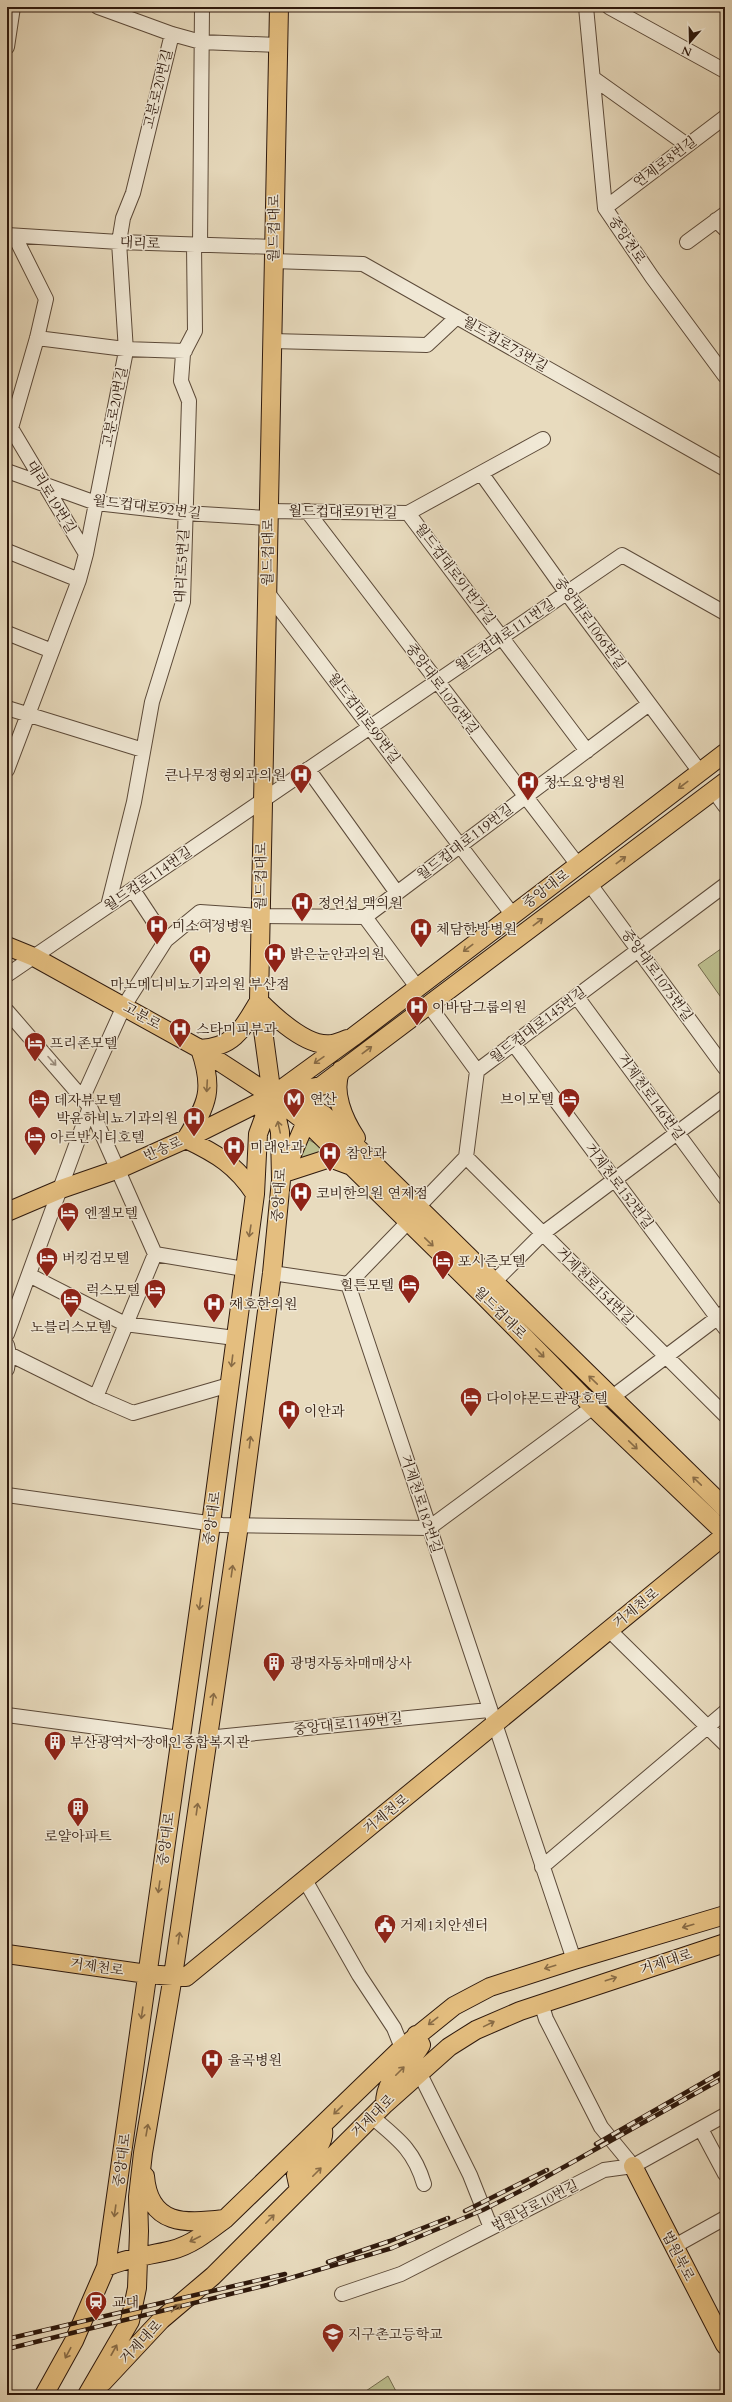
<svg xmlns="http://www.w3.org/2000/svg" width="732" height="2402" font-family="Cardo,'Noto Serif KR',serif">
	<rect width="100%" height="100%" fill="#e8dbbe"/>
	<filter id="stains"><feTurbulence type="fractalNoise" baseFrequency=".005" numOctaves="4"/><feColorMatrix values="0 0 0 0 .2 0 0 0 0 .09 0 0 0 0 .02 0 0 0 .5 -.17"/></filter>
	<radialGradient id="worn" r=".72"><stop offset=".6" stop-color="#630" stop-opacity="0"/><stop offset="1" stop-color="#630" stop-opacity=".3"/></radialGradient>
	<path fill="#bcbe8e" stroke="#756c4e" d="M725,946V1003L698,965Z
		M306,1138L326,1150L299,1163L301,1148Z
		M388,2376L398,2395H360Z"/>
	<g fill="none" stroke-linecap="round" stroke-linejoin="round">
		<g stroke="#5c4a39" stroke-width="16">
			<path id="minor" d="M98,7L172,34L201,42L278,45
				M586,7L605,208L652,277L725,376
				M609,7L725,71
				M7,47L13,7
				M593,78L687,145
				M605,208L725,117
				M716,220L725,229
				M7,235L119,242L274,247
				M15,237L46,299L37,338L11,428L86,554
				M687,242L725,214
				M200,245L202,7
				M273,261L363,264L725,469
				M37,338L125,349L185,351
				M272,341L427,345L457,317
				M7,471L96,503L185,513L268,518
				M481,473L566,592L700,772
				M268,511L408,513L543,439
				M307,511L578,865
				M408,513L587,751
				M7,551L79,580
				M267,592L512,914
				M7,633L52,651
				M7,708L143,750
				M308,769L397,893
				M7,770L79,580L86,554L126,351L119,242L123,218L133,193L172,34
				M714,791L725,806
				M589,883L725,1068
				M133,890L166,940
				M108,906L134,802L152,702L183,602L189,401L181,381L183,354L195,331L194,245
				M365,917L417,987
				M7,975L622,555L725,613
				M577,997L725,1198
				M428,1004L477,1071
				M7,1011L90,1107L155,1254
				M513,1043L725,1328
				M83,1097L124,1006L166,940L200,912L260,916L365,917L649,704
				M466,1157L725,1415
				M417,1208L466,1157L477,1071L725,885
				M155,1254L244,1269
				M272,1273L348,1284L408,1222
				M29,1275L125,1324L235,1338
				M493,1283L542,1234L725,1097
				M348,1284L574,1960
				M7,1334L90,1107
				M9,1354L96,1397L133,1413L229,1385
				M7,1369L9,1354L7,1345
				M96,1397L155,1254
				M611,1398L725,1312
				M7,1495L222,1525L429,1528L593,1407
				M609,1630L725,1744
				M7,1715L180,1738
				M207,1738L489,1710
				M542,1867L725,1712
				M305,1880L359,1975L394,2028L402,2048
				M541,2003L546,2019L601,2127L633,2166
				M419,2072L470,2175L491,2228
				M372,2117C398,2139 414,2150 424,2184
				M701,2129L725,2174
				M673,2247L725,2218
				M342,2294L401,2274L604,2170L633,2166L725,2115"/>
		</g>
		<g stroke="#2e190d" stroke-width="20">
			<path id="major" d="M7,946L34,957L200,1049L272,1096L311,1126L483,1295L593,1407L725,1533
				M259,1001C274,1016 307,1048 332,1044C337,1043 342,1041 347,1039
				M200,1049C214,1089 208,1103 186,1139C217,1154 236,1165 255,1194
				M200,1049C235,1047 243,1028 259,1001
				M341,1070C331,1091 344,1120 356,1138
				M278,1098L307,1105L324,1115L725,1508
				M284,1173L310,1112
				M284,1173L330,1158L349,1165
				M7,1212L61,1189L119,1169L186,1139L272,1096L321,1086L725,782
				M7,1954L147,1974L186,1977L725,1535
				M385,2104C385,2075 408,2068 421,2045L416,2035
				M633,2166L725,2345
				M145,2176C149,2226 186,2224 224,2219
				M299,2189L296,2175C303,2162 326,2146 323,2130
				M106,2267C129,2257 148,2256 172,2250C192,2245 209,2231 225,2219L402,2048L454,2006L490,1987L574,1960L725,1915
				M103,2382L161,2320L213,2276L385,2104L449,2047L476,2030L520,2011L725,1943
				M44,2395L74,2341L106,2267L211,1524L255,1194L258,1134L272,1096L353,1037L725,753
				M87,2395L130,2321L137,2288L139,2231L138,2197L143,2153L173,1976L239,1525L272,1273L281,1180L280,1132L272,1096L259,1001L279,7"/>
		</g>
		<use href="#minor" stroke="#f0e8d5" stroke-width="14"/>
		<use href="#major" stroke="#e4be7f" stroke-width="18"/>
		<g stroke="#2e190d" stroke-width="4.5">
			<path id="rail" d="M596,2144L725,2070
				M465,2211L547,2170
				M328,2262L390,2241L448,2218
				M7,2339L285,2274
				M7,2349L267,2285L392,2248L483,2210L528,2187L725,2077"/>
		</g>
		<use href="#rail" stroke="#f0e8d5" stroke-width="3" stroke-dasharray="9" stroke-linecap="butt"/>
	</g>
	<defs><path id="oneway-shaft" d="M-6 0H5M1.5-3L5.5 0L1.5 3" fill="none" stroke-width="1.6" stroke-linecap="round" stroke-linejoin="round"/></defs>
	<g stroke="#896c46">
		<use href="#oneway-shaft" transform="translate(683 785) rotate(143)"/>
		<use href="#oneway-shaft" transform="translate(621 860) rotate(-37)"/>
		<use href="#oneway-shaft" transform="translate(538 922) rotate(-37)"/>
		<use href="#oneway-shaft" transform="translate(468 948) rotate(143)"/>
		<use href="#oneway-shaft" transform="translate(367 1050) rotate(-37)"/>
		<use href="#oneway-shaft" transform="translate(319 1060) rotate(145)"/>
		<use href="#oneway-shaft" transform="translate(207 1086) rotate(93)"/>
		<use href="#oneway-shaft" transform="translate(279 1127) rotate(-102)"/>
		<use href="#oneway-shaft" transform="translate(250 1231) rotate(99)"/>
		<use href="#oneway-shaft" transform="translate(429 1242) rotate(44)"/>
		<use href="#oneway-shaft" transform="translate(540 1353) rotate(46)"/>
		<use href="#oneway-shaft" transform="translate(232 1361) rotate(97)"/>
		<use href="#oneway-shaft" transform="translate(593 1380) rotate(-136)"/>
		<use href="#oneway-shaft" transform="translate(250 1442) rotate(-83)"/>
		<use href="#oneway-shaft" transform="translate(633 1445) rotate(44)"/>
		<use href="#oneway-shaft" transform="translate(697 1481) rotate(-136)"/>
		<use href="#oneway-shaft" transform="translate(232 1571) rotate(-82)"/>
		<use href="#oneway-shaft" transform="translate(200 1604) rotate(98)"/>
		<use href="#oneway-shaft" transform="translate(213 1699) rotate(-82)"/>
		<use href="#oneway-shaft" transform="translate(197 1809) rotate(-82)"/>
		<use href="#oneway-shaft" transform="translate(159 1887) rotate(98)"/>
		<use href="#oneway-shaft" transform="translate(688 1926) rotate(164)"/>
		<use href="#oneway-shaft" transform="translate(179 1938) rotate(-82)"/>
		<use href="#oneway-shaft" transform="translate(550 1967) rotate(163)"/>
		<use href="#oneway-shaft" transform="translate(611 1979) rotate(-18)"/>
		<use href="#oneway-shaft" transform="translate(142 2013) rotate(98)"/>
		<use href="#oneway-shaft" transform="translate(433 2021) rotate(142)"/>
		<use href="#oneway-shaft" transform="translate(489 2024) rotate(-26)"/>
		<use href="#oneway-shaft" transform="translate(400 2071) rotate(-45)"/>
		<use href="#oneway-shaft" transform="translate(338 2110) rotate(136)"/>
		<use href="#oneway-shaft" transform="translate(147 2130) rotate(-80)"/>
		<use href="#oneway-shaft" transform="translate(317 2172) rotate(-45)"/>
		<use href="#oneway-shaft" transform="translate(115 2211) rotate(98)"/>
		<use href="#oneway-shaft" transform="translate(270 2219) rotate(-45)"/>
		<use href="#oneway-shaft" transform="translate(195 2239) rotate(153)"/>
		<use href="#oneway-shaft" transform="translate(176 2308) rotate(-41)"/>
		<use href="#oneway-shaft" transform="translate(114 2350) rotate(-61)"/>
		<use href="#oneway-shaft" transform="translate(68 2353) rotate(118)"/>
	</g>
	<use stroke="#998b7b" href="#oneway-shaft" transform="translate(52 1061) rotate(48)"/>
	<defs>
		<g id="hospital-pin" transform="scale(1.15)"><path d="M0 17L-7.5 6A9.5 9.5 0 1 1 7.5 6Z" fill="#8f2418" stroke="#f0e8d5"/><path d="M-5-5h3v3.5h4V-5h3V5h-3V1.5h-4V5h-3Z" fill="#fff"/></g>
		<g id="hotel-pin" transform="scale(1.15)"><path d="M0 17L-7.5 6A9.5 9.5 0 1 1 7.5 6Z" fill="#8f2418" stroke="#f0e8d5"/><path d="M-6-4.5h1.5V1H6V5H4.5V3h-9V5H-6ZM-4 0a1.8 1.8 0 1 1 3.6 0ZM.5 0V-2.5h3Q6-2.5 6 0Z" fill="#fff"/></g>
		<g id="metro-pin" transform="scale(1.15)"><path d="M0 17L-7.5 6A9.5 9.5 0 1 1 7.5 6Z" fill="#8f2418" stroke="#f0e8d5"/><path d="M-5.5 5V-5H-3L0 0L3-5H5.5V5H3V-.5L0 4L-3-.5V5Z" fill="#fff"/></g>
		<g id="building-pin" transform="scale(1.15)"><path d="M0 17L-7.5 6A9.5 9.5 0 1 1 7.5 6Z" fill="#8f2418" stroke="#f0e8d5"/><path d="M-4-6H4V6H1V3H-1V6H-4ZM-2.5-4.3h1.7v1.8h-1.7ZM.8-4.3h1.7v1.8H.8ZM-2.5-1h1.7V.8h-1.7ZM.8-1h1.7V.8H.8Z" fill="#fff"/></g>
		<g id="civic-pin" transform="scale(1.15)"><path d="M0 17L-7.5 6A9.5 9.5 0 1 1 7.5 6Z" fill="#8f2418" stroke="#f0e8d5"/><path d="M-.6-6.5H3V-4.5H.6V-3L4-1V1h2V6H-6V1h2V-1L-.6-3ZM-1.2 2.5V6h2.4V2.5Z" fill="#fff"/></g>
		<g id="station-pin" transform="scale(1.15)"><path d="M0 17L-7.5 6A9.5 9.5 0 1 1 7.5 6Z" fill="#8f2418" stroke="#f0e8d5"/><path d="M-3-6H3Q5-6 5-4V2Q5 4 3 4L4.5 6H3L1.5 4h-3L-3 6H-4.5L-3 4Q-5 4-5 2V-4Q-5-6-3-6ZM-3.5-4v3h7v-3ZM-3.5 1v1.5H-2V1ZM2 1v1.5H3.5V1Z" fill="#fff"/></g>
		<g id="school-pin" transform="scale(1.15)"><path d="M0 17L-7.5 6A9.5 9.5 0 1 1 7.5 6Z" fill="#8f2418" stroke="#f0e8d5"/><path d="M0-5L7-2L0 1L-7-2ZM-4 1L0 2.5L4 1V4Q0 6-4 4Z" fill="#fff"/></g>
	</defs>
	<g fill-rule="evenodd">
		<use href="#hospital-pin" x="301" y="775"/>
		<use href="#hospital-pin" x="528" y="782"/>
		<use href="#hospital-pin" x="302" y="903"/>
		<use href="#hospital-pin" x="157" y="926"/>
		<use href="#hospital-pin" x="421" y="929"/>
		<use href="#hospital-pin" x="275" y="954"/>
		<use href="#hospital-pin" x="200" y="956"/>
		<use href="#hospital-pin" x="417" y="1007"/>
		<use href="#hospital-pin" x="180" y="1029"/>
		<use href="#hotel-pin" x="35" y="1043"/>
		<use href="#metro-pin" x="294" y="1099"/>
		<use href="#hotel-pin" x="569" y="1099"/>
		<use href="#hotel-pin" x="39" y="1100"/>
		<use href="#hospital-pin" x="194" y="1118"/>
		<use href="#hotel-pin" x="35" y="1137"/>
		<use href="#hospital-pin" x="234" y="1147"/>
		<use href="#hospital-pin" x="330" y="1153"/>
		<use href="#hospital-pin" x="301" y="1193"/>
		<use href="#hotel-pin" x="68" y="1213"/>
		<use href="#hotel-pin" x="47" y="1258"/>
		<use href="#hotel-pin" x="443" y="1261"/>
		<use href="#hotel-pin" x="409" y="1285"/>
		<use href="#hotel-pin" x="155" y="1290"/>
		<use href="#hotel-pin" x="71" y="1299"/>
		<use href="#hospital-pin" x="214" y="1304"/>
		<use href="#hotel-pin" x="471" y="1398"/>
		<use href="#hospital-pin" x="289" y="1411"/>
		<use href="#building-pin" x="274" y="1663"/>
		<use href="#building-pin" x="55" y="1742"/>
		<use href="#building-pin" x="78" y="1808"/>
		<use href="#civic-pin" x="385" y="1925"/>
		<use href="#hospital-pin" x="212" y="2060"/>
		<use href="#station-pin" x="96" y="2302"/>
		<use href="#school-pin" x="333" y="2334"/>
	</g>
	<g text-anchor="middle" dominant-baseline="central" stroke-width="3" stroke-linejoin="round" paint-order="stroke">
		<g font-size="14" fill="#2e190d" stroke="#f0e8d5">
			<text transform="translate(158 89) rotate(-76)">고분로20번길</text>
			<text transform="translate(665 162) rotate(-37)">연제로8번길</text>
			<text transform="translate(274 228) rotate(-89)">월드컵대로</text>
			<text transform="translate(627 240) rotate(56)">중앙천로</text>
			<text transform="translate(140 243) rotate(3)">대리로</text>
			<text transform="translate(505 344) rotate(30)">월드컵로73번길</text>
			<text transform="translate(115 407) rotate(-79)">고분로20번길</text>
			<text transform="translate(51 497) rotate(59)">대리로19번길</text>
			<text transform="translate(147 507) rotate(7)">월드컵대로92번길</text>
			<text transform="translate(343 512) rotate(1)">월드컵대로91번길</text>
			<text transform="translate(268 552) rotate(-89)">월드컵대로</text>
			<text transform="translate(182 566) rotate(-87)">대리로5번길</text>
			<text transform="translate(455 574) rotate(53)">월드컵대로91번가길</text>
			<text transform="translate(590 623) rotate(54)">중앙대로1066번길</text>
			<text transform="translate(505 635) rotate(-34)">월드컵대로111번길</text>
			<text transform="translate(442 689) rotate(53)">중앙대로1076번길</text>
			<text transform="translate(364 718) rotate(53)">월드컵대로99번길</text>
			<text transform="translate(465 842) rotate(-37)">월드컵대로119번길</text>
			<text transform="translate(261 876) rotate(-89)">월드컵대로</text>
			<text transform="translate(148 879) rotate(-34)">월드컵로114번길</text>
			<text transform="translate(546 889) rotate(-37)">중앙대로</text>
			<text transform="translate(657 975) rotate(54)">중앙대로1075번길</text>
			<text transform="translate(142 1016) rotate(29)">고분로</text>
			<text transform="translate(538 1025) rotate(-37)">월드컵대로145번길</text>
			<text transform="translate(651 1097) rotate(54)">거제천로146번길</text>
			<text transform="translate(163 1149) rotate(-24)">반송로</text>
			<text transform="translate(619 1186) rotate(53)">거제천로152번길</text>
			<text transform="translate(279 1195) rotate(-86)">중앙대로</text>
			<text transform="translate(595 1286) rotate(45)">거제천로154번길</text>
			<text transform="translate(500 1313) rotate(45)">월드컵대로</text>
			<text transform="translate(421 1504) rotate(72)">거제천로182번길</text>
			<text transform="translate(212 1518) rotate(-82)">중앙대로</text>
			<text transform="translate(636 1608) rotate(-39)">거제천로</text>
			<text transform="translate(348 1724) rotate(-6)">중앙대로1149번길</text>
			<text transform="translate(386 1814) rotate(-39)">거제천로</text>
			<text transform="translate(166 1839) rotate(-82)">중앙대로</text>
			<text transform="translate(666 1962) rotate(-18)">거제대로</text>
			<text transform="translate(97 1967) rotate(8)">거제천로</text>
			<text transform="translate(373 2116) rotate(-45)">거제대로</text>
			<text transform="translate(122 2160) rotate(-82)">중앙대로</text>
			<text transform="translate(535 2206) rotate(-27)">법원남로10번길</text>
			<text transform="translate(678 2256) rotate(63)">법원북로</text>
			<text transform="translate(141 2342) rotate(-47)">거제대로</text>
		</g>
		<g font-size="14" fill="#2e190d" stroke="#f0e8d5" text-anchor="start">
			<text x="286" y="775" text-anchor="end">큰나무정형외과의원</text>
			<text x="544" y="782">청노요양병원</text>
			<text x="318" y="903">정언섭 맥의원</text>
			<text x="172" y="926">미소여성병원</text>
			<text x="436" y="929">체담한방병원</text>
			<text x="290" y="954">밝은눈안과의원</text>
			<text x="200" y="984" text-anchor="middle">마노메디비뇨기과의원 부산점</text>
			<text x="432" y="1007">이바담그룹의원</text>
			<text x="196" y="1029">스타미피부과</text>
			<text x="50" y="1043">프리존모텔</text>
			<text x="310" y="1099">연산</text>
			<text x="554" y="1099" text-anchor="end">브이모텔</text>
			<text x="54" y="1100">데자뷰모텔</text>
			<text x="178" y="1118" text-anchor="end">박윤하비뇨기과의원</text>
			<text x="50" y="1137">아르반시티호텔</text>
			<text x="250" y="1147">미래안과</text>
			<text x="346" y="1153">참안과</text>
			<text x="316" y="1193">코비한의원 연제점</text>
			<text x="84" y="1213">엔젤모텔</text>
			<text x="62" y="1258">버킹검모텔</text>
			<text x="458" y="1261">포시즌모텔</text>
			<text x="394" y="1285" text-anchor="end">힐튼모텔</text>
			<text x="140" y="1290" text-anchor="end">럭스모텔</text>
			<text x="230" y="1304">재호한의원</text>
			<text x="71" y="1327" text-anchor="middle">노블리스모텔</text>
			<text x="486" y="1398">다이야몬드관광호텔</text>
			<text x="304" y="1411">이안과</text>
			<text x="290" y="1663">광명자동차매매상사</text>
			<text x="70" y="1742">부산광역시 장애인종합복지관</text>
			<text x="78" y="1836" text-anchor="middle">로얄아파트</text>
			<text x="400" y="1925">거제1치안센터</text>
			<text x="228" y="2060">율곡병원</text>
			<text x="112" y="2302">교대</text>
			<text x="348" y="2334">지구촌고등학교</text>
		</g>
	</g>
	<rect width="732" height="2402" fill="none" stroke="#e8dbbe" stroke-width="24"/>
	<rect x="8" y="8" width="716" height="2386" fill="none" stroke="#2e190d" stroke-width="2"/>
	<rect x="12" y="12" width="708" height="2378" fill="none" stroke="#2e190d"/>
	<g transform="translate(690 42) rotate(200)" stroke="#f0e8d5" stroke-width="3" paint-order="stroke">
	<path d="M0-3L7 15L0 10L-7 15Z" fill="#2e190d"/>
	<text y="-6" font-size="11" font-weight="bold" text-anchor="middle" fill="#2e190d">N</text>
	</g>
	<rect width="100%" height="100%" filter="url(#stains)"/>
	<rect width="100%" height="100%" fill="url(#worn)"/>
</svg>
